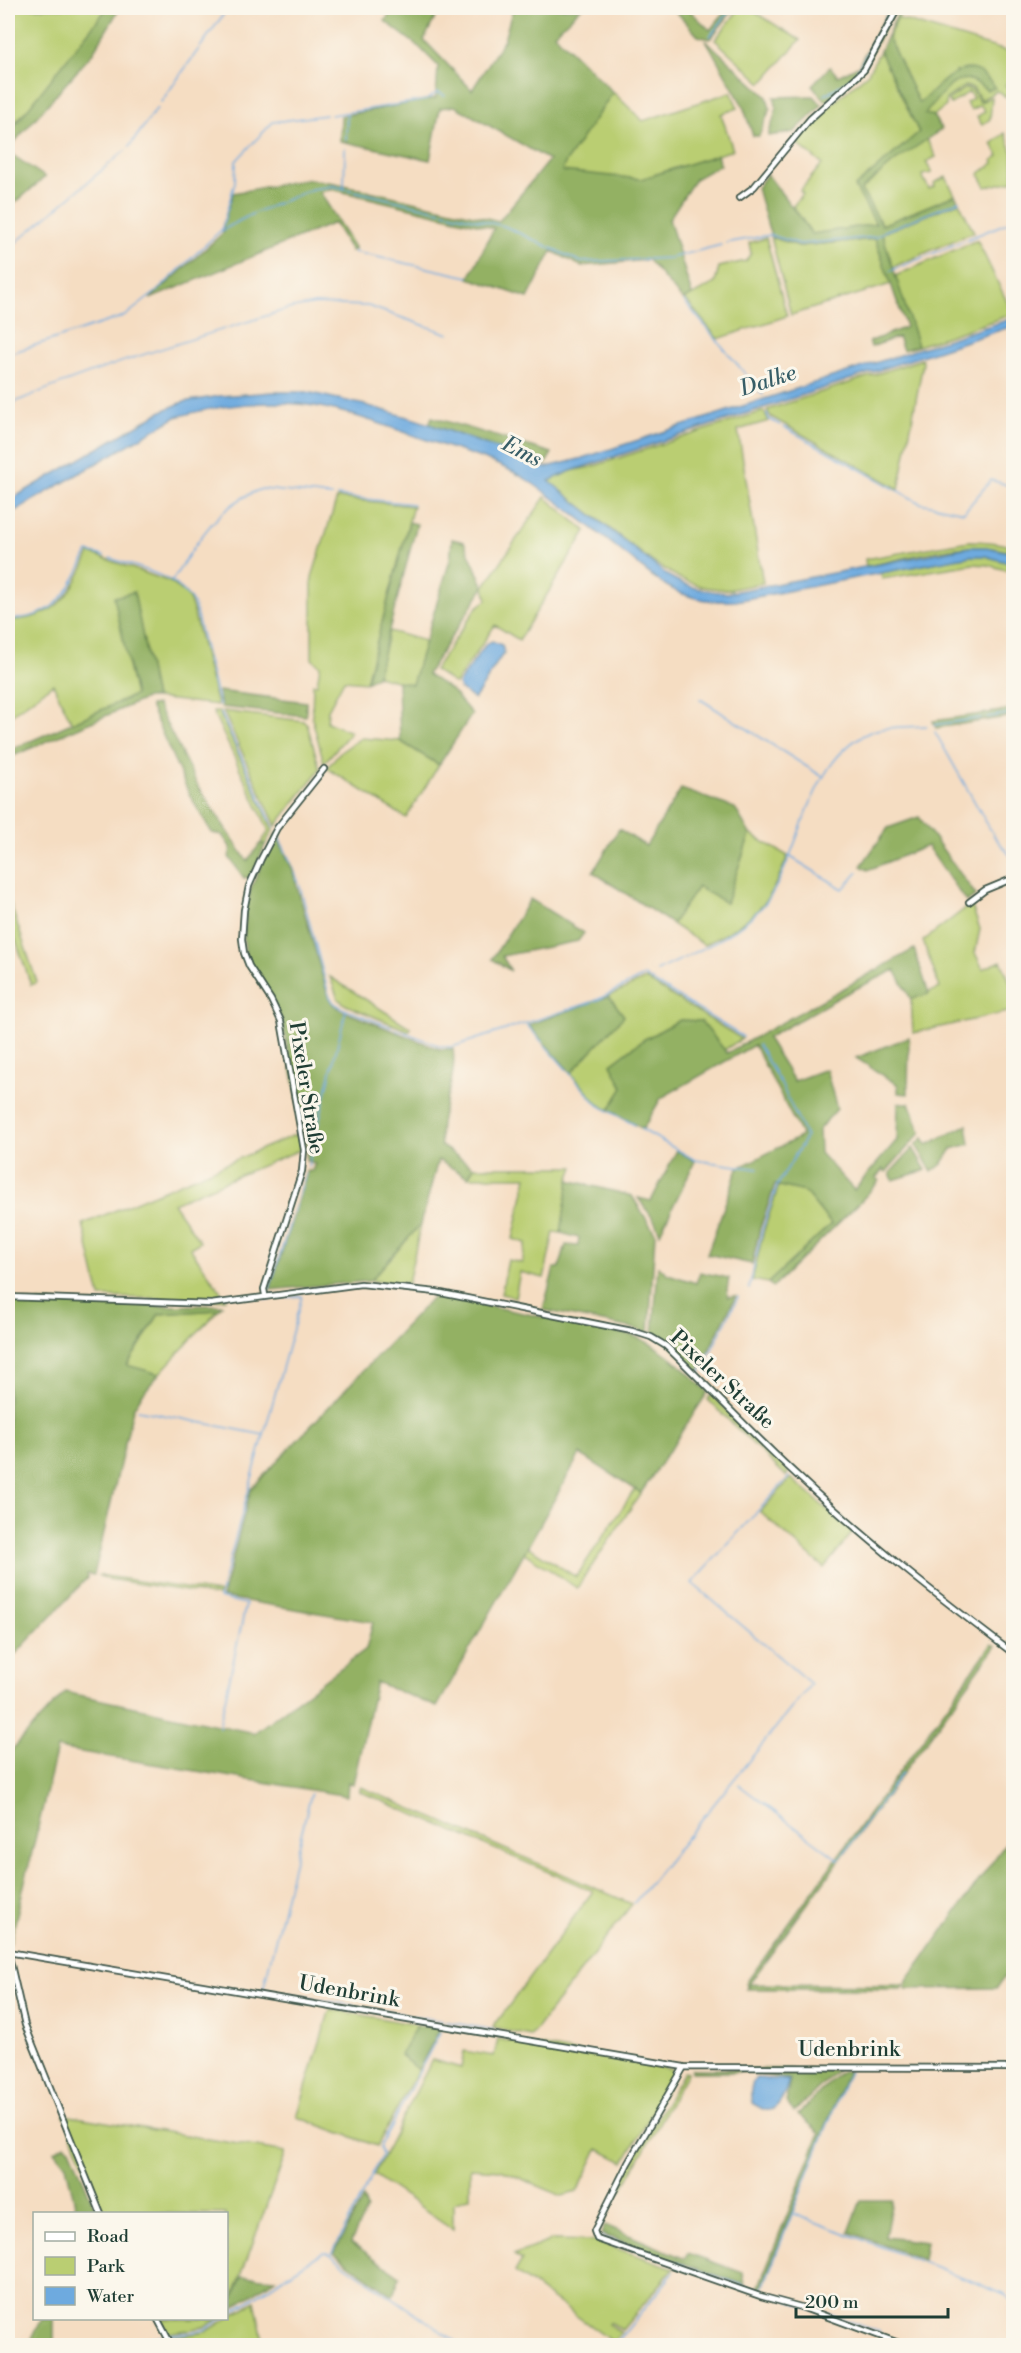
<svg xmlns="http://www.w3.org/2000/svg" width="1021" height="2353" font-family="'Libre Bodoni',serif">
	<rect width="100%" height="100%" fill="#fbf7ec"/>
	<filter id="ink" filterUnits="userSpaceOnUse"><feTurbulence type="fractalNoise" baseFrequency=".0167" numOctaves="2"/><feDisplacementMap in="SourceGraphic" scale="12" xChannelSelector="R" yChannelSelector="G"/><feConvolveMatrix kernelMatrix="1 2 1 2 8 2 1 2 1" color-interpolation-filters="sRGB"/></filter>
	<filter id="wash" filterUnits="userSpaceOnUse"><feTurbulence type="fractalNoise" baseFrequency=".008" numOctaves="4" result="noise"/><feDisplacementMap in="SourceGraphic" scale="24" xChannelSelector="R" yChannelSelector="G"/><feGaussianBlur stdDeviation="1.35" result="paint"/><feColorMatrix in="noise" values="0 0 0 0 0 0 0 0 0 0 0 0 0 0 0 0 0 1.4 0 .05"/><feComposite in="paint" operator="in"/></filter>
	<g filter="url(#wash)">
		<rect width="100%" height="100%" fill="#f5ddc2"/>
		<path fill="#bace72" stroke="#6c8653" stroke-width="1.5" d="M8,8H111L72,61L8,130Z
			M740,8H748L800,40L762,83L715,40Z
			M897,18L1013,53V73L1005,86L1010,89L1006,97L997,91L981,100L973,88L965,86L946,99V106L933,116L925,114C934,103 953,74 970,80C976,81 982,87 987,90L995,87L956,71L919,104L888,37Z
			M880,51L919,133L855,187L876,224L812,234L793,206L803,194L800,191L822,164L794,141L811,122L868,73Z
			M965,88L972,90L980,102L992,97L990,119L982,125L977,117L985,111L980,105L971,110L966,103L973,98L969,92L951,104L948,100Z
			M613,92L643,121L731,92L738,108L721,114L733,150L641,179L561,172L565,163Z
			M1005,133L1013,153V181L986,187L979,174L994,163L993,160L999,156L992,144Z
			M926,138L936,157L926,162L932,173L922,175L929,189L935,186L934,183L946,177L955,195L882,225L861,190L894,162Z
			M959,202L974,232L893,267L882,233Z
			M771,237L799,246L875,239L891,284L791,315Z
			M766,238L787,316L718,339L685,299L715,283L719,267L746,261L751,253L749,243Z
			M977,240L1013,314L918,346L895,276Z
			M922,359L923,363L899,489L771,417L767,410Z
			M764,411L769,421L738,430L763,583L727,590L703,587L681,579L654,563L549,481L571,471L591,467Z
			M545,497L586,531L519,640L495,625L455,684L434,670L477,607L487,600L484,587Z
			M337,498L413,506L366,682L344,680L328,710L327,722L351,732L324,763L312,718L313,684H317L320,666L312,659V577Z
			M969,541C985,541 999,542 1013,547V553C970,537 910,558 866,566L865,559Z
			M90,553L170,582L187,595L192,606L217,705L155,698L134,593L128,667L135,695L72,723L53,684L8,717V620C58,620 71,593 90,553Z
			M970,556H985L1013,564V572L988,565L973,564L882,579L881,573Z
			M389,631L425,641L412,685L377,676Z
			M223,711L304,721L307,724L320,769L276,826Z
			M213,712H219L273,830L265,845L261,843L269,831Z
			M361,738L400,741L439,765L406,818L327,768L339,753Z
			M750,834L788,856C781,872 775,888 765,902C751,920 724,935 704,945L672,924L698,886L726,903Z
			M8,897L37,982L31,985L8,917Z
			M971,904L980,929L975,953L983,969L1001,961L1013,989V1011L913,1033L911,999L940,988L923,941Z
			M330,977L411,1028L409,1031L346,1005L338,999Z
			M645,979L742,1039L724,1050L701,1021L680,1020L643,1040L611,1064L623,1088L609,1110L598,1104L571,1073L624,1016L609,996Z
			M299,1133L302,1149L173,1203L200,1242L190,1248L226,1299L209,1300L100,1297L83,1224Z
			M474,1167H574L569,1180L561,1233L554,1232L544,1278L520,1272L515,1297L501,1294L508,1260L522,1263L526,1243L513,1239L527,1177H468Z
			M779,1185L805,1192L831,1224L768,1283L752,1280L764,1230Z
			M421,1224L408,1283L370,1281Z
			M218,1310L159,1374L127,1366L159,1314Z
			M711,1395L789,1472L786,1476L708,1400Z
			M791,1478L853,1532L824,1568L760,1512Z
			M635,1489L641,1493L577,1588L523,1552L527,1546L576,1577Z
			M98,1575L219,1593L218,1596L102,1578Z
			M361,1787L632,1904L531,2036L493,2028L495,2022H497L593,1891L359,1791Z
			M330,2009L417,2025L400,2055L418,2070L377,2146L297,2117Z
			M498,2039L677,2070L624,2162L598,2149L577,2192L562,2196L501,2170L470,2168V2197L453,2203V2229L374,2175L432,2060L461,2068L464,2051L494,2056Z
			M684,2072L687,2073L621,2191L617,2189L630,2164Z
			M64,2115L286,2152L228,2311L227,2312L226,2214L103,2213Z
			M552,2240L595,2241L674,2268L622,2330L609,2322L608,2324L621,2333L613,2342L515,2272L522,2260L514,2255Z
			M255,2301L264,2345H175L170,2337L206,2332Z
			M160,2319H218L205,2327L169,2333Z"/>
		<path fill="#93b164" stroke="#59774c" stroke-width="1.5" d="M107,8H120L92,54L12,145L8,144V134Z
			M393,8H440L424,40L472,90L504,40L513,8H581L554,34L613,92L565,163L562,171L641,179L717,155L720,165L695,179L669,219L692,295L683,300L648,260L581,266L552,251L528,298L469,278L494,228L331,189L320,192L355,249L351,251L334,223L150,299L224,232L223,224L233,193L307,179L335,183L499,221L549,160L455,106L440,108L430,160L340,141L341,116L436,98L438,66L419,47L385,21Z
			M673,8H687L710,30L728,8H735L710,39L698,36Z
			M890,8H895L862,71L826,102L812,85L830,67L838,76L858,66Z
			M900,8H903L888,37L919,103C945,82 967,47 995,88L987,90C982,87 976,81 970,80C954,74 934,103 925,114L933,116L942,129L894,162L861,190L882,225L955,195L959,202L882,233L918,346L903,350L898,337L871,347L869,342L906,327L875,239L799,246L771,237L757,188L767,174L812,234L876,224L855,187L919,132L880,51Z
			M706,40L767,97L770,109L759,136H753L743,106Z
			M814,96L822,105L794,132L768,136C771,123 780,109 774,97Z
			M8,152L45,177L8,209Z
			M432,417L552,453L545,465L537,463L429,424Z
			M409,522L417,524L377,676L366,682Z
			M452,539L464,542L484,587L427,674L451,690L472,714L439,765L400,741L398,681L412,684L450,560Z
			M134,592L155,698H147L8,758V751L135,695L114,597Z
			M218,691L306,702V716L221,707Z
			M157,705L199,788L247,861L261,843L265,845L251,877L244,878L229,857L231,848L222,835L212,833L190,796L150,706Z
			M1008,710L1013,711V716L936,728L933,721Z
			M681,789L735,808L750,834L726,903L698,887L672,924L593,872L619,829L646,846Z
			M919,817L976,895L966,902L927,846L868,870L861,866L888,828Z
			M276,834L292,868L328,996L333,1004L343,1011L439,1049H453C458,1085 436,1110 441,1146L474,1167L468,1177L438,1160L421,1224L370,1281L270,1290L307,1171H312L315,1163L306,1161L307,1148L282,1020L250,965L245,953L244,939L246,911L251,888Z
			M530,899L584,933L578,941L502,956L511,971L492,959Z
			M914,949L929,994L911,999L895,970L845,994L767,1038L794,1081L826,1069L837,1109L819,1129L820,1153L854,1190L897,1140L898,1103H909L921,1132L886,1172L883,1169L876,1178L879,1181L862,1200L773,1287L768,1283L831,1224L805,1192L775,1185L760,1228L752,1264L707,1254L738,1168L802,1136L754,1045L661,1098L643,1129L609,1110L623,1088L611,1064L643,1040L680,1020L701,1021L727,1053Z
			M609,996L624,1016L571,1073L528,1025Z
			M909,1037L908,1094L898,1093V1085L856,1058Z
			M967,1125L970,1144L952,1149L942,1164L932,1172L916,1145L923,1138L927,1145Z
			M913,1148L926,1170L893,1180L890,1173Z
			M677,1150L695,1161L660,1233L654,1220L638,1198L651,1201Z
			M569,1180L632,1196L655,1233L649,1333L632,1328L543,1310L554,1268H559L566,1245L578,1246L579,1238L561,1233Z
			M658,1266L668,1274L696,1283L700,1272L729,1278L727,1290L728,1297L736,1296L698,1372L667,1342L653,1335Z
			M435,1295L631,1335C664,1347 683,1368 708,1392L641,1493L580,1454L437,1707L376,1682L353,1784L348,1782L347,1796L57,1748L10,1944L8,1943V1754L65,1692L254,1733L366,1649L373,1622L222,1597L251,1489Z
			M8,1301L163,1306L222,1305L218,1310L159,1314L127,1365L159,1374L141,1396L133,1409L94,1575L87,1574V1578L8,1662Z
			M992,1644L996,1646L749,1984L904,1985L901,1989H746L749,1985L746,1983Z
			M1013,1833V1964L997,1988L905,1989L907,1981Z
			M417,2025L440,2029L418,2070L400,2055Z
			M692,2069H824L837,2070L794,2112C782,2100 788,2094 790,2079L747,2072H691Z
			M841,2071H848L761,2289L758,2288L820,2133L798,2114Z
			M65,2145L70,2148L97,2213H77L66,2165L55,2151Z
			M363,2198L367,2209L351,2242L400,2276L393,2295L334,2253Z
			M861,2200H892L885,2237L926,2242L923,2260L849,2232Z
			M605,2225L685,2259L688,2253L743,2273L745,2285L601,2234Z
			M242,2276L275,2279L228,2311Z
			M42,2319H54V2344L29,2345Z"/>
		<path fill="#6eaadf" stroke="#46748a" stroke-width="1.5" d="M1013,318V326L571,471L549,481L667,575C687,588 705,591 728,593L969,547H987L1013,553V564L985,556H970L736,601C718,602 700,601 683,594C664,587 646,571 630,558C597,532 564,505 529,481C500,462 465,453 433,442C394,429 355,413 315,406C271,399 218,405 176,417L8,515V501L160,412L183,402L220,396L272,392H307L365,405L418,420L509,453L544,468L583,458Z
			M492,641L502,645L504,653C492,668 486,684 474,699L460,689L458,684L486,644Z
			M756,2078L789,2080C787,2089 778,2113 766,2110C761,2109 756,2105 752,2103C750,2095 750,2084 756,2078Z"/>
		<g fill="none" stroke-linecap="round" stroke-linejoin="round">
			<path stroke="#6eaadf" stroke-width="1.5" d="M710,36L732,8
				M855,75L891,8
				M825,95L852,78
				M161,102L228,8
				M331,115L426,100L438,92L445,96
				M346,140L347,114
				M129,147L157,108
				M344,189L345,148
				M221,231L235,182L236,161L273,122L326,115
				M726,243L770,235L800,244L876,237L885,231L959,201
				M8,249L126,150
				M354,252L469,277
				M890,271L1014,220
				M684,301L763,395
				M8,313L12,332
				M8,354L125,316L157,291L219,232L250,215L312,189L333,186L504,226L581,262L670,258L721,245
				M8,405C98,366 194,339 288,309L315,304L368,306L449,334
				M767,413L769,419L780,425
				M784,427L920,503L964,512L991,480L1014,487
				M337,496L413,504
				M110,558C140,569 179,575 194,605L219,705
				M172,581C196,543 218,504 262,489L332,496
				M8,619C57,619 69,591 88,552L104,556
				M700,699L823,777
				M221,713L274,828
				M934,725L1014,713
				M935,732L994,836L1014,860
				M277,833L293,867L300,887L329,995L334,1003L344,1009L440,1046L452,1047L595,1001L644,976L743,1037
				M789,856L843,889L858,872
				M657,971C694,953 735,936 763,906C775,893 782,874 789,858C807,814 821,755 868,733C882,726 911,727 927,726
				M527,1025L598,1105L635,1125
				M641,1129L695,1160L758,1169
				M308,1166L346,1010
				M269,1289L306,1173
				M749,1289L762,1230L777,1186L806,1137L781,1084L758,1045
				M700,1373L738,1297
				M138,1410L264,1435
				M219,1727L246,1604L219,1598L302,1296L265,1299
				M739,1785L839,1860L902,1773
				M311,1794L263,1990L493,2030
				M634,1903L811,1684L692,1583L789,1477
				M794,2214L962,2277L1005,2295L1014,2302
				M601,2237L685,2266
				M332,2254L382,2155L380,2147L440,2032
				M690,2268L759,2291L762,2290L849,2071
				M761,2291L879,2332
				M226,2316L323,2252L328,2253L463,2346
				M169,2335L205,2330L223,2318
				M69,2346L163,2336
				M614,2346L674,2272"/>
		</g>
	</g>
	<g filter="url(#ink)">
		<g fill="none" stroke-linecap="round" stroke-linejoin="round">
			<g stroke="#3f5549" stroke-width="8">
				<path id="street" d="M739,198L754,187L810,119L864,70L898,8
					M969,902L985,890L1014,878
					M265,1295L264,1289L302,1171L304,1150L281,1021L271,1000L249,966L244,953L242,939L244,910L249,886L261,859L277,828L324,769
					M8,1297L211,1304L361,1284L436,1292L632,1331L651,1337L666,1346C711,1389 753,1435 799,1477C867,1541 940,1598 1014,1654
					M8,1952L684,2067L1014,2068
					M8,1952L25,2025L101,2214
					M684,2067L628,2163L594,2231L597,2239L760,2296L801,2307L907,2346
					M157,2318L172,2346"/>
			</g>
			<use href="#street" stroke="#fff" stroke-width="4.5"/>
		</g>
	</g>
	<g text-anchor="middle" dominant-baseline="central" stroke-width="6" stroke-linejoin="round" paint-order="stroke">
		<g font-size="21" fill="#1f3d34" stroke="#fbf7ec">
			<text transform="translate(306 1088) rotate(81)">Pixeler Straße</text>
			<text transform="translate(722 1380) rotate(43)">Pixeler Straße</text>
			<text transform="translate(349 1992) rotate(10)">Udenbrink</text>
			<text x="849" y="2050">Udenbrink</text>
		</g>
		<g font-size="22" font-style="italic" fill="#375e67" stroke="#fbf7ec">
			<text transform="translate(768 381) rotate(-18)">Dalke</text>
			<text transform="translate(522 452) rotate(27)">Ems</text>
		</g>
	</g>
	<rect width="1021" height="2353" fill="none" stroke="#fbf7ec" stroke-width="30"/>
	<rect x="33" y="2212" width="195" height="108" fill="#fbf7ec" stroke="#a3ada2" stroke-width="1.5"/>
	<rect x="45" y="2232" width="30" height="9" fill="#ffffff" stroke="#a3ada2" stroke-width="1.5"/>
	<text x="87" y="2242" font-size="18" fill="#1f3d34">Road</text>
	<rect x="45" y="2257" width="30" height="18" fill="#bace72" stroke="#a3ada2" stroke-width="1.5"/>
	<text x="87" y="2272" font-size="18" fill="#1f3d34">Park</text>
	<rect x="45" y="2287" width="30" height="18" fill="#6eaadf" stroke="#a3ada2" stroke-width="1.5"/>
	<text x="87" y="2302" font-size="18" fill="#1f3d34">Water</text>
	<path d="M796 2308v9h152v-9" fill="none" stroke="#1f3d34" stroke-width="3"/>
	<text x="805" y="2308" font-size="18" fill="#1f3d34" stroke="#fbf7ec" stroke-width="4.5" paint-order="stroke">200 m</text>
</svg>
